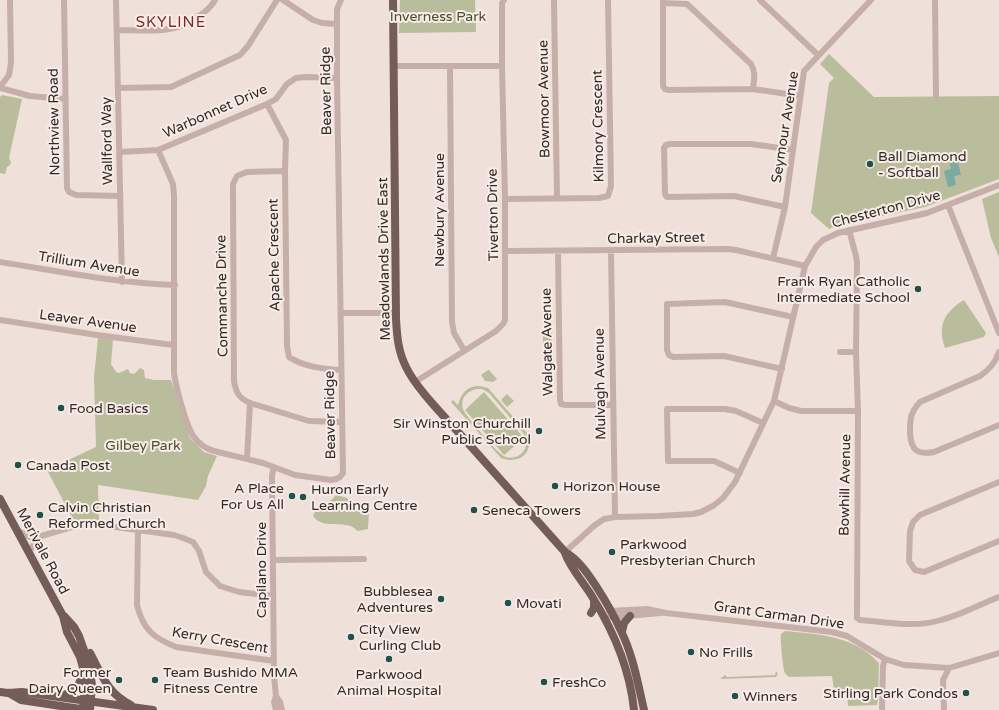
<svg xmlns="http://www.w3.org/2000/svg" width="999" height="710" font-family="'Varela Round',sans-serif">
	<rect width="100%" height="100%" fill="#efe1da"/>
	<path fill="#b9bd9c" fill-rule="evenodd" d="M400,0H475L476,32L399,33Z
		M829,54L874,97L999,96V179L925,207L839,225L829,229L811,213L829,83L834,78L820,64Z
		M2,95L22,99L9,158L11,162L10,165L7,167L5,174L0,173V97Z
		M999,192V257L991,238L982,199Z
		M964,300L986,333L984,337L945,348C937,326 944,312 964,300Z
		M543,333H552L551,346H543Z
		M98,338L113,340L111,364L116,372L119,373L128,369L130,373L134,374L140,368L144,370L145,378L154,380H171L190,438L204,452L217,456L208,476L206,486L198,500L98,485L99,521L75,523L47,470L96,447L94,377Z
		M488,370H489L497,379L493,382L485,381L481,375Z
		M480,386L488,388L527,433C535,452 520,465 501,458L451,402L453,400L458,405C461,393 467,386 480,386ZM477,389H482L489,393L524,434C531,446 521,461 506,457C498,455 472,422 465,413C458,402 465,391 477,389Z
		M484,392L524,438L504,455L465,410Z
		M507,394L514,401L507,407L501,400Z
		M337,495L347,498C352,506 357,514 368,511L369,512L368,529L358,531C355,529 352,526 350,526C338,522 321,528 313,516C317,505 328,505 335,496Z
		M785,631C818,634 855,636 879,663L878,699L877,705L848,706L847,690H834L832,676L789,677C787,675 786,675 785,673C783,670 780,638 781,634Z
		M776,671L778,674L776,677L720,679L725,675L727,677L775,675Z"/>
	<path fill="#7caaa2" d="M957,159L961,175L954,176L956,185L948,187L944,171L951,169L949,161Z"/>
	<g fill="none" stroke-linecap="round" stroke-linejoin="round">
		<path stroke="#c6afa8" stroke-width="6" d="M64,0L67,188L69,192L76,195L120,196
			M116,0L122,282
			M283,0L313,20L322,23L337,24
			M554,0L557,198
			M663,0V86L665,89L669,90L753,89L800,96
			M760,0L818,55
			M935,0L936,97
			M663,3L687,4L751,64C756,72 754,80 753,89
			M117,30C132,30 155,32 169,29C184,27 208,13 215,0
			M393,66H502
			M450,66L452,322L454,333L464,350
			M0,87L9,75L11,63L10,0
			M0,88L30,96L65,99
			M118,88L171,87L240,55L248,46L277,0
			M267,104L286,140L285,171L287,346L289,357C304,367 324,369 341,370
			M158,150L173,184L174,196V373C176,387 186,426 194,437C198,443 206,449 214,451L263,463L295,475L331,480L336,479L340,477L343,473L337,78V9L341,0
			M120,152L158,150L267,104L276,99L287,84L296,78L306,77L337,78
			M285,171L247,172L237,176L233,184L234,381C236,393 239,398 250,403L309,421L341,422
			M505,199L599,198L608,196L611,186L608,0
			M948,205L999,333
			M785,207L734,196L667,197L665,194L664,148L666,145L670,144H751L793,150
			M849,230L856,256L857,262L856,352L858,411L857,618L860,620C887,622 915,628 941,620C961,615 980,604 999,597
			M505,251L728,249L736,250L805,266
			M558,251L560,400L561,404L566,405H612
			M611,251L615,517
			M773,258L785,207L804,71L871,0
			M0,262C58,271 116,283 175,285
			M341,313H396
			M0,320L97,335L173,345
			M840,352H856
			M999,352C995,363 990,369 980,376L920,402C910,413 910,419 910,433C911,451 918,455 934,452L999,425
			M782,369L724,356L673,357L669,355L667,350V304L725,302L793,317
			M415,382L496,331L503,324L505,320V199L502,66V3L504,0
			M774,401L789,408L801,411H858
			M247,459L250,403
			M274,467L272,475L274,676L276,696L274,702L276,710
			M740,473L714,461H668L667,409H725L736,411L763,423
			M999,482L920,515L913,522L910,531L909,561L915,570L924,572L999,541
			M138,530L137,605C143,630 154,638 176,647L274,661
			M18,531L30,537H38L75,526L93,524L174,535L183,538L193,542L199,551L206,572L220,586L239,592L273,596
			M29,552L38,537
			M565,552L595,525L604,519L615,517L659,516L693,514L701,512L713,506L723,498L735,482L774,401L805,266L816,247L823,240L838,233L927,213L999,185
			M273,560L364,559
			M609,611L647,609L666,613L832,632L847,636L885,659L904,665L949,668L999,653
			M605,618L660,613
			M276,696L280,702L282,710
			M882,710L883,666L885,659
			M944,710L943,680L949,668"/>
		<path stroke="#745d59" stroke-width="8" d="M393,0L396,319C397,336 398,351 406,367C416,388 443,415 459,433C495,473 530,513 565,552C578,559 588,574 596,586C605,600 614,615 621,631C633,655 638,684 644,710
			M0,499L63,616L67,632L80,657L83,668L85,687L83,709
			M565,553C570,568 585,584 593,598C614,632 630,670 634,710
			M591,613L594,608V601
			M64,616L74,627L79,636L89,664L92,685L90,710
			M622,632L624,623L630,616
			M90,653C102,675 107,693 131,705
			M0,692L8,693L22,692L153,710
			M9,693L21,700L87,710
			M61,696C72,693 80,687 82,675"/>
	</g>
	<g fill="#20514a" stroke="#f7ece6" stroke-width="1.5">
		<circle cx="870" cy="164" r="4"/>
		<circle cx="918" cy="289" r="4"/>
		<circle cx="61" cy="408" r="4"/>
		<circle cx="539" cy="431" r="4"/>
		<circle cx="18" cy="465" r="4"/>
		<circle cx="555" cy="486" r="4"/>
		<circle cx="292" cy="496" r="4"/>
		<circle cx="303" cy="497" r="4"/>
		<circle cx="474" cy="510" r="4"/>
		<circle cx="40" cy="515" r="4"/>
		<circle cx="612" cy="552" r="4"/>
		<circle cx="441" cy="599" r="4"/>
		<circle cx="508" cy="603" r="4"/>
		<circle cx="351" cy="637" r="4"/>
		<circle cx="691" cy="652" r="4"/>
		<circle cx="389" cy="659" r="4"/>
		<circle cx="119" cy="680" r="4"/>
		<circle cx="155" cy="680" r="4"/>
		<circle cx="544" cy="682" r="4"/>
		<circle cx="966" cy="693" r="4"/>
		<circle cx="735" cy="696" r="4"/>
	</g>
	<g text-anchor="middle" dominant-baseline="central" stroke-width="4" stroke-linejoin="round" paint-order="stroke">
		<g font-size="14" fill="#4a502d" stroke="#f7ece6">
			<text x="438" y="16">Inverness Park</text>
			<text x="143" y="445">Gilbey Park</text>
		</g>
		<g font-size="14" fill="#332927" stroke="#f7ece6">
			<text transform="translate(326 91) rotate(-91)">Beaver Ridge</text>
			<text transform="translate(544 99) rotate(-91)">Bowmoor Avenue</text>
			<text transform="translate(215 111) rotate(-24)">Warbonnet Drive</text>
			<text transform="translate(54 122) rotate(-91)">Northview Road</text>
			<text transform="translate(598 126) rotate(-91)">Kilmory Crescent</text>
			<text transform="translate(785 127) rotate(-81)">Seymour Avenue</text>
			<text transform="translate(107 141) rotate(-91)">Wallford Way</text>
			<text transform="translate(886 209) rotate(-15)">Chesterton Drive</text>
			<text transform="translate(439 210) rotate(-90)">Newbury Avenue</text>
			<text transform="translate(493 215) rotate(-91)">Tiverton Drive</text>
			<text transform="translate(656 238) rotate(-1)">Charkay Street</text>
			<text transform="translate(274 255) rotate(-91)">Apache Crescent</text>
			<text transform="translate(384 259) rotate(-91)">Meadowlands Drive East</text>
			<text transform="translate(89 264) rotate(9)">Trillium Avenue</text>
			<text transform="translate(222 296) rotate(-91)">Commanche Drive</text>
			<text transform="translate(88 321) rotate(8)">Leaver Avenue</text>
			<text transform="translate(547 342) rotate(-91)">Walgate Avenue</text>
			<text transform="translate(600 384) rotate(-91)">Mulvagh Avenue</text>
			<text transform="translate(330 415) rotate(-91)">Beaver Ridge</text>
			<text transform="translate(845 485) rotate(-89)">Bowhill Avenue</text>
			<text transform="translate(43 551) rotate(62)">Merivale Road</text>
			<text transform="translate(261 570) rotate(-90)">Capilano Drive</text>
			<text transform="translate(779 615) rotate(8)">Grant Carman Drive</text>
			<text transform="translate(220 640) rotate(10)">Kerry Crescent</text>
		</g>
		<g font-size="14" fill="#332927" stroke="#f7ece6" text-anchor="start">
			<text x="878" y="156">Ball Diamond<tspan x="878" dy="16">- Softball</tspan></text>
			<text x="910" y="281" text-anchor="end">Frank Ryan Catholic<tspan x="910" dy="16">Intermediate School</tspan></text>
			<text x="69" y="408">Food Basics</text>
			<text x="531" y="423" text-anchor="end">Sir Winston Churchill<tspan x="531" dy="16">Public School</tspan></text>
			<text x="26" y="465">Canada Post</text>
			<text x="563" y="486">Horizon House</text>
			<text x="284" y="488" text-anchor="end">A Place<tspan x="284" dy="16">For Us All</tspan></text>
			<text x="311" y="489">Huron Early<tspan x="311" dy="16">Learning Centre</tspan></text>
			<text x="48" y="507">Calvin Christian<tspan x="48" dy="16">Reformed Church</tspan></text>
			<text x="482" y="510">Seneca Towers</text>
			<text x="620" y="544">Parkwood<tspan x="620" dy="16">Presbyterian Church</tspan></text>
			<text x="433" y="591" text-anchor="end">Bubblesea<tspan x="433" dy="16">Adventures</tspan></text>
			<text x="516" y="603">Movati</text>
			<text x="359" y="629">City View<tspan x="359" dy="16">Curling Club</tspan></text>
			<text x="699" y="652">No Frills</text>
			<text x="111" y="672" text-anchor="end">Former<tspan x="111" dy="16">Dairy Queen</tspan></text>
			<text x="163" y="672">Team Bushido MMA<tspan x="163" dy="16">Fitness Centre</tspan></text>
			<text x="389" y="674" text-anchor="middle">Parkwood<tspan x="389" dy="16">Animal Hospital</tspan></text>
			<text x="552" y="682">FreshCo</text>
			<text x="958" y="693" text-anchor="end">Stirling Park Condos</text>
			<text x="743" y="696">Winners</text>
		</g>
		<g font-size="15" letter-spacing="1" fill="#7c2a27" stroke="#f7ece6">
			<text x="171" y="22">SKYLINE</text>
		</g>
	</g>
</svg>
